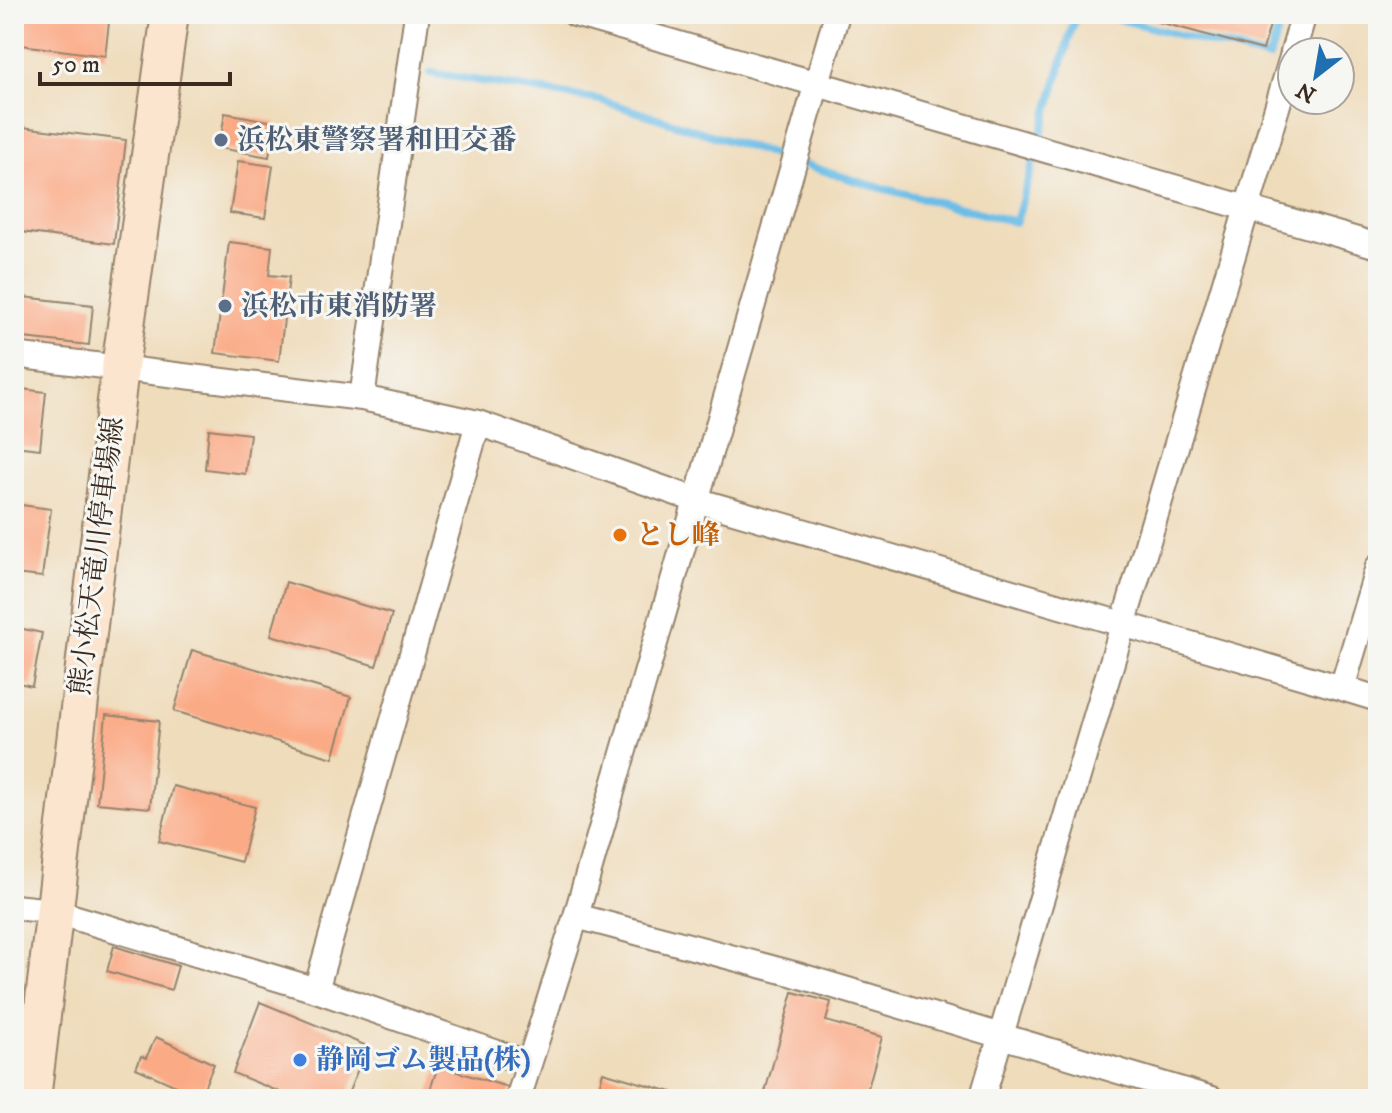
<svg xmlns="http://www.w3.org/2000/svg" width="1392" height="1113" font-family="'IM FELL DW Pica','Noto Serif JP',serif">
	<rect width="100%" height="100%" fill="#f6f6f2"/>
	<filter id="ink" filterUnits="userSpaceOnUse"><feTurbulence type="fractalNoise" baseFrequency=".0125" numOctaves="2"/><feDisplacementMap in="SourceGraphic" scale="16" xChannelSelector="R" yChannelSelector="G"/><feConvolveMatrix kernelMatrix="1 2 1 2 8 2 1 2 1" color-interpolation-filters="sRGB"/></filter>
	<filter id="wash" filterUnits="userSpaceOnUse"><feTurbulence type="fractalNoise" baseFrequency=".006" numOctaves="4" result="noise"/><feDisplacementMap in="SourceGraphic" scale="32" xChannelSelector="R" yChannelSelector="G"/><feGaussianBlur stdDeviation="1.8" result="paint"/><feColorMatrix in="noise" values="0 0 0 0 0 0 0 0 0 0 0 0 0 0 0 0 0 1.4 0 .05"/><feComposite in="paint" operator="in"/></filter>
	<g filter="url(#wash)">
		<rect width="100%" height="100%" fill="#efdcbb"/>
		<g fill="none" stroke-linecap="round" stroke-linejoin="round">
			<path stroke="#6cbde7" stroke-width="8" d="M1099,14L1269,58L1283,14
				M431,73L600,100L866,184L1016,222L1076,14"/>
		</g>
		<g id="blocks">
			<path fill="#fbaa86" d="M14,14H110L105,56L14,44Z
				M1129,14H1273L1263,50Z
				M225,113L274,122L269,157L219,148Z
				M14,126L126,140L114,244L14,231Z
				M238,161L273,166L265,218L230,213Z
				M229,242L272,247L269,275L289,277L279,361L215,353Z
				M14,296L93,305L89,345L14,337Z
				M14,388L46,392L40,449L14,446Z
				M209,429L250,434L245,474L205,469Z
				M14,504L51,509L42,577L14,574Z
				M286,582L392,614L376,666L271,635Z
				M14,627L42,633L32,686L14,682Z
				M192,650L351,697L333,758L174,711Z
				M106,715L159,721L150,808L97,803Z
				M173,786L255,807L241,862L159,841Z
				M114,946L178,966L171,990L107,971Z
				M793,992L831,1002L826,1021L882,1037L865,1099H763Z
				M260,1002L367,1046L346,1099H297L233,1073Z
				M156,1037L214,1064L200,1097L136,1068L141,1056L146,1058Z
				M438,1066L511,1088L507,1099H427Z
				M603,1072L692,1098V1099H596Z"/>
		</g>
	</g>
	<g filter="url(#ink)">
		<use href="#blocks" fill-opacity="0" stroke="#95836c" stroke-width="2"/>
		<g fill="none" stroke-linecap="round" stroke-linejoin="round">
			<g stroke="#95836c" stroke-width="28">
				<path id="minor" d="M575,14L1378,246
					M1293,52L1304,14
					M14,355L362,398L478,423L696,500L1342,688L1378,567
					M362,398L417,14
					M1342,688L1378,699
					M14,907L53,911L316,990L529,1064
					M576,916L794,974L1212,1099
					M316,990L478,423
					M518,1099L576,916L837,14
					M982,1099L1292,57"/>
			</g>
			<g stroke="#95836c" stroke-width="40">
				<path id="secondary" d="M32,1099L120,368L170,14"/>
			</g>
			<use href="#minor" stroke="#fff" stroke-width="24"/>
			<use href="#secondary" stroke="#fbe5cf" stroke-width="36"/>
		</g>
	</g>
	<g fill="#5c6f8a" stroke="#f6f6f2" stroke-width="3">
		<circle cx="221" cy="140" r="8"/>
		<circle cx="225" cy="306" r="8"/>
	</g>
	<circle fill="#e8710a" stroke="#f6f6f2" stroke-width="3" cx="620" cy="535" r="8"/>
	<circle fill="#3f7fe0" stroke="#f6f6f2" stroke-width="3" cx="300" cy="1060" r="8"/>
	<g text-anchor="middle" dominant-baseline="central" stroke-width="6" stroke-linejoin="round" paint-order="stroke">
		<g font-size="28" font-weight="bold" fill="#4e5e75" stroke="#f6f6f2" text-anchor="start">
			<text x="237" y="140">浜松東警察署和田交番</text>
			<text x="241" y="306">浜松市東消防署</text>
		</g>
		<g font-size="28" font-weight="bold" fill="#c56008" stroke="#f6f6f2" text-anchor="start">
			<text x="636" y="535">とし峰</text>
		</g>
		<g font-size="28" fill="#3b2a1e" stroke="#f6f6f2">
			<text transform="translate(97 556) rotate(-83)">熊小松天竜川停車場線</text>
		</g>
		<g font-size="28" font-weight="bold" fill="#366cbe" stroke="#f6f6f2" text-anchor="start">
			<text x="316" y="1060">静岡ゴム製品(株)</text>
		</g>
	</g>
	<rect width="1392" height="1113" fill="none" stroke="#f6f6f2" stroke-width="48"/>
	<g transform="translate(1316 76) rotate(211)"><circle r="38" fill="#f6f6f2" stroke="#aba49d" stroke-width="2"/>
	<path d="M0-6L14 30L0 20L-14 30Z" fill="#1f6fb2"/>
	<text y="-12" font-size="22" font-weight="bold" text-anchor="middle" fill="#3b2a1e">N</text>
	</g>
	<path d="M40 72v12h190v-12" fill="none" stroke="#3b2a1e" stroke-width="4"/>
	<text x="52" y="72" font-size="24" fill="#3b2a1e" stroke="#f6f6f2" stroke-width="6" paint-order="stroke">50 m</text>
</svg>
